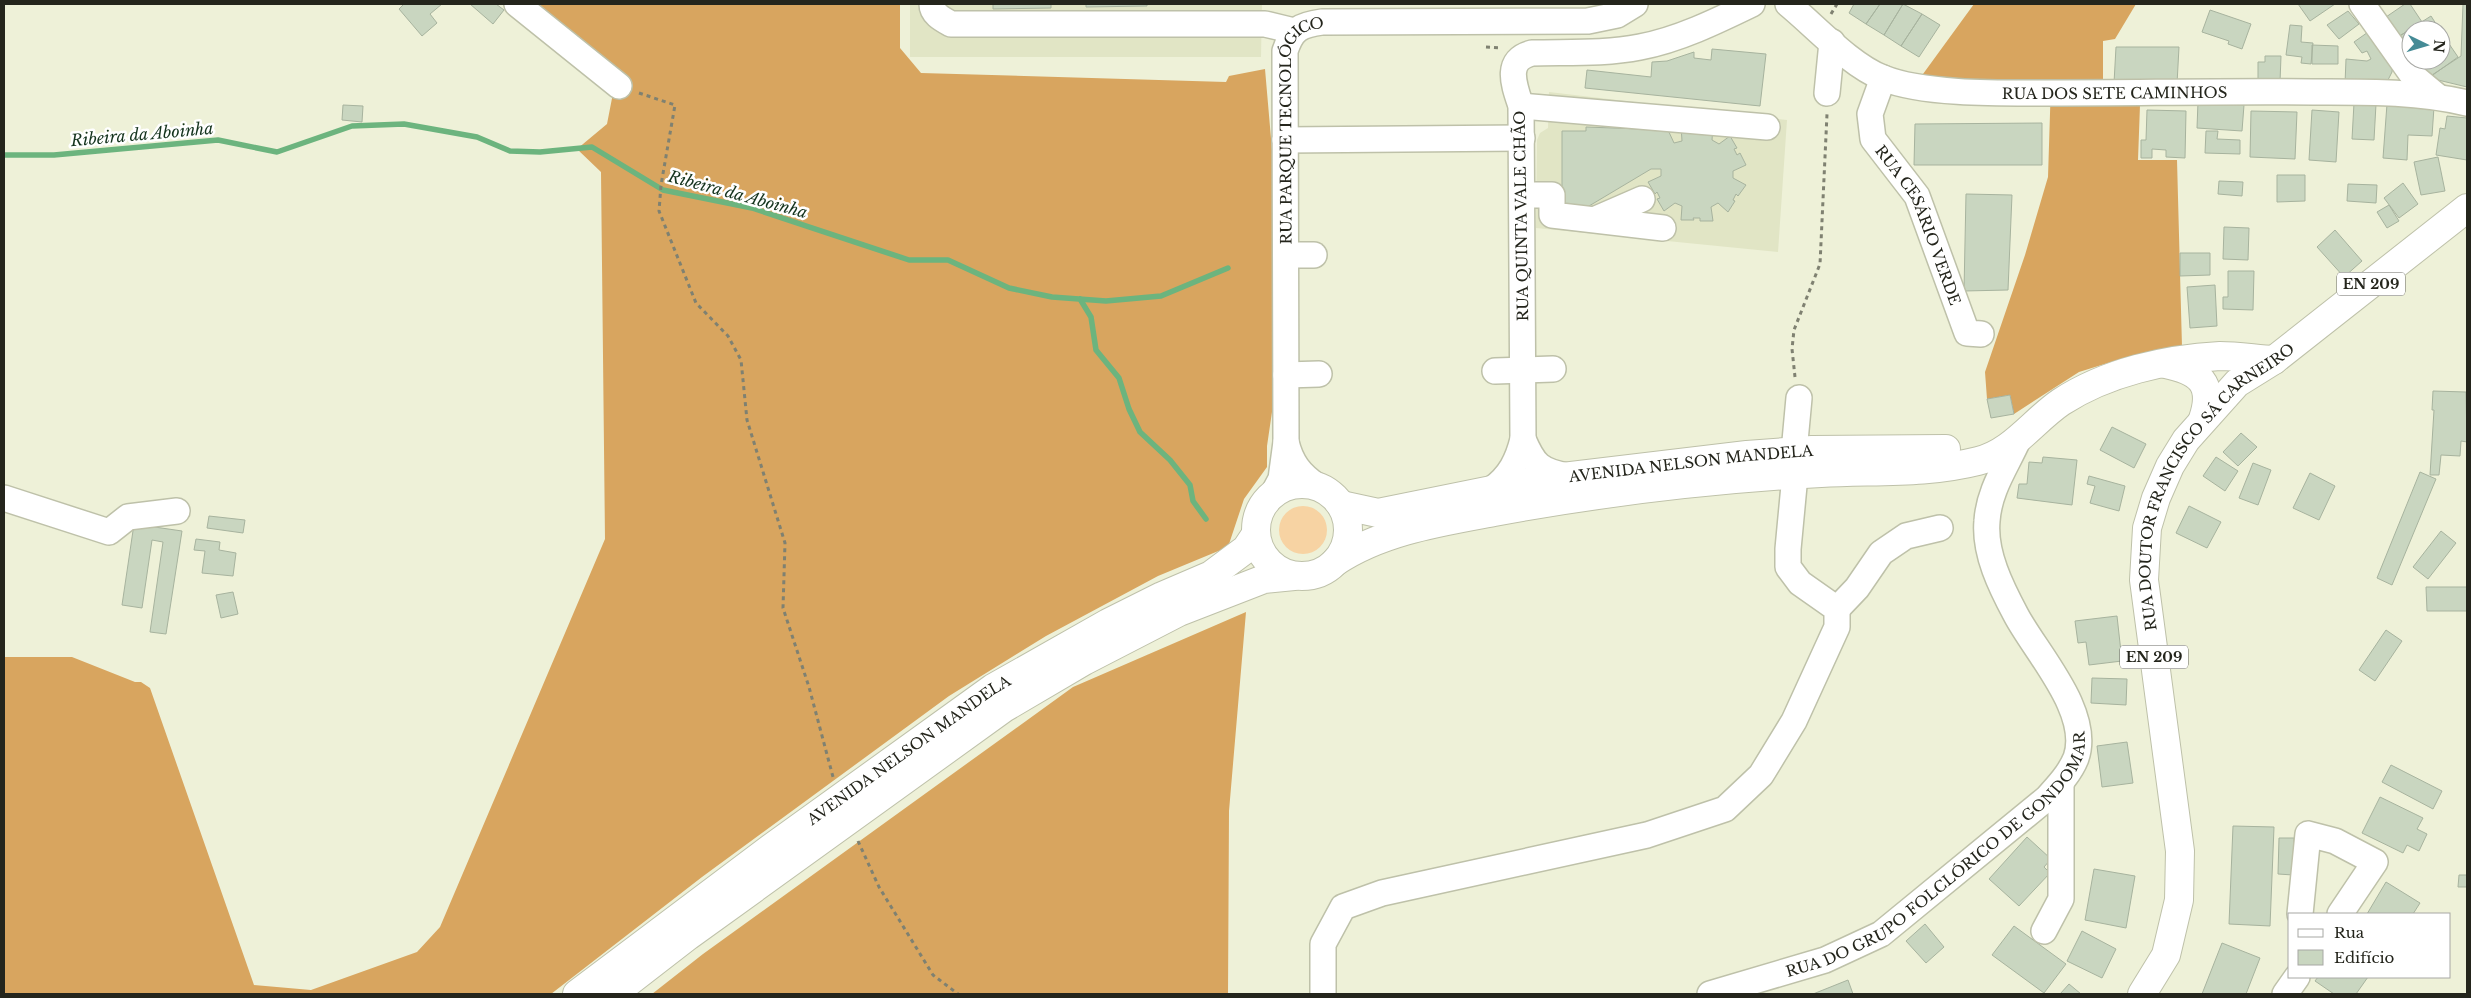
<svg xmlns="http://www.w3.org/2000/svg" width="2471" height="998" font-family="'Libre Baskerville',serif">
	<rect width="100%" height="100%" fill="#eef1d8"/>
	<path fill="#e1e5c5" d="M910,4H1262L1261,57H910Z
		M1549,92L1787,120L1778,252L1536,228L1537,140L1540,133L1548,128Z"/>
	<path fill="#f7d3a3" d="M1279 530a24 24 0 1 1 48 0a24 24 0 1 1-48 0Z"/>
	<path fill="#d8a55f" d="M533,4H900V48L921,73L1226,82L1229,76L1265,69L1282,266L1277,378L1267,446V467L1244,499L1228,547L1158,576L1046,636L949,696L702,877L551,994H4V657H72L135,682H141L150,688L254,985L311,990L417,952L440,927L605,539L601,172L577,149L607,124L614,88Z
		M1974,4H2136L2115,39L2103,41V104L2140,105L2138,160H2177L2182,347L2127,357L2079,372L2014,414L2010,395L1987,399L1985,372L2025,255L2048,177L2051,82L1947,80L1923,74Z
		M1246,612L1229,811L1228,994H652L703,954L1073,687Z"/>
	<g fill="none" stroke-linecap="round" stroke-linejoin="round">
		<path stroke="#6cb47e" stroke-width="5.5" d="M4,155H54L218,140L277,152L352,126L404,124L477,137L510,151L540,152L592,147L663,190L752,208L909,260H948L1009,288L1052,297L1106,301L1161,296L1228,268
			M1080,299L1091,317L1096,350L1119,378L1129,409L1140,432L1170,460L1190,485L1193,501L1206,519"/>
	</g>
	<path fill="#c9d6c0" stroke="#a7b39e" d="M404,4H442L430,14L437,23L422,36L399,9Z
		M470,4H496L504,10L493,24Z
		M993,4H1051V8L993,9Z
		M1086,4H1147V6L1086,7Z
		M1854,4H1880L1866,24L1849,13Z
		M1880,4H1903L1884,35L1866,24Z
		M1903,4L1922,14L1901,46L1884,35Z
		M2298,4H2335L2310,21Z
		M2405,4H2410L2422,22L2398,37L2386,17Z
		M2463,4H2467V87L2438,80L2432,75L2461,56Z
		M2210,10L2251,24L2242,49L2228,44L2229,41L2202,32Z
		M2348,11L2359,24L2339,39L2327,25Z
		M1922,14L1940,25L1919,57L1901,46Z
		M2431,16L2440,30H2411V53L2398,37Z
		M2290,25L2302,26L2301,42L2313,43L2311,64L2301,63L2302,57L2286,55Z
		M2371,30L2393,63L2392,72L2388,80L2382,83L2345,84L2346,59L2367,61L2371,59L2367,51L2362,53L2354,42Z
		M2441,32L2458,57L2430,77L2417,60H2441Z
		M2312,45L2338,46V64H2312Z
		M2116,47H2179L2177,84L2114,83Z
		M1712,49L1766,54L1760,106L1585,88L1587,70L1651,77L1652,62L1667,61L1694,52V58L1711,60Z
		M2265,56H2281L2280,82L2258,84V62H2265Z
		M2198,102L2244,105L2242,131L2197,128Z
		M2354,103L2376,104L2374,140L2352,139Z
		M2387,104L2434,107L2432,136L2408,135L2407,160L2383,158Z
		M343,105L363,106L362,122L342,120Z
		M2147,110L2186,111L2185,158L2166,157V150L2152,149V158H2141V140H2146Z
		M2312,110L2339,112L2336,162L2309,160Z
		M2251,111L2297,112L2295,159L2250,157Z
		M2447,116L2467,118V160L2436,155L2440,128L2445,129Z
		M2042,123V165H1914L1915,124Z
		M1681,126H1713L1712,140L1719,144L1730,136L1737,148L1734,149L1737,155L1740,153L1746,165L1733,171V178L1746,185L1738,196L1736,194L1733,200L1735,201L1728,212L1718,203L1711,207L1713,221H1700V218H1693L1694,220H1681L1682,206L1675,203L1664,211L1657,199L1660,198L1657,192L1655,194L1648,182L1661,176V169H1651L1584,209L1562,205V131H1586V127L1668,130L1674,143L1682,141Z
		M2206,131H2218L2217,139L2240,140V154L2205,153Z
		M2438,157L2445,191L2421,195L2414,162Z
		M2277,175H2305V201L2277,202Z
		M2219,181L2243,182L2242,196L2218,194Z
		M2403,183L2418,204L2399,218L2384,198Z
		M2348,184L2377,185L2376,203L2347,201Z
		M1966,194L2012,195L2008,290L1964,291Z
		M2389,205L2399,221L2387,228L2377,212Z
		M2224,227L2249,228L2248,260L2223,259Z
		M2335,230L2362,261L2344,277L2317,247Z
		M2180,253H2210V275L2180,276Z
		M2228,271H2254L2253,310L2223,309V297H2228Z
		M2215,285L2217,326L2190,328L2187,287Z
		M2433,391L2466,392L2467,442L2461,441L2460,456L2441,455L2439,475H2430L2434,410H2432Z
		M2010,395L2014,414L1991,418L1987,399Z
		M2112,427L2146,444L2134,468L2100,450Z
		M2241,433L2257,447L2238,466L2223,452Z
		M2043,457L2077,460L2072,505L2017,498L2019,484H2027L2029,462L2042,463Z
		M2216,457L2238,471L2225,491L2203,476Z
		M2253,463L2271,470L2258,505L2239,498Z
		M2420,472L2436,479L2392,585L2377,578Z
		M2310,473L2335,486L2319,520L2293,508Z
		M2089,476L2125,486L2119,511L2090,503L2095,486L2087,484Z
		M2189,506L2221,522L2207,548L2176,533Z
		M209,516L245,520L243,533L207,528Z
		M134,524L182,531L166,634L150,632L163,542L152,540L142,608L122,605Z
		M2441,531L2456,543L2428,579L2413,567Z
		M196,539L220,542L219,550L236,553L233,576L202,573L205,551L194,550Z
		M2426,587H2467V611H2427Z
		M233,592L238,614L221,618L216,595Z
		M2117,616L2122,661L2089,665L2086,642L2078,643L2075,621Z
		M2386,630L2402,641L2375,681L2359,670Z
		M2092,678L2127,679L2126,705L2091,703Z
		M2127,742L2133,783L2102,787L2097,746Z
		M2391,765L2442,791L2433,809L2382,782Z
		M2380,797L2423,818L2417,829L2427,834L2419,851L2407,845L2403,853L2362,833Z
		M2233,826L2274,827L2270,926L2229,924Z
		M2027,837L2051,859L2044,867L2050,873L2019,906L1989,879Z
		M2279,838H2294L2293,875L2278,874Z
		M2094,869L2135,876L2126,928L2085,920Z
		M2459,875H2467V887H2458Z
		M2386,882L2420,903L2413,914H2367Z
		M1925,924L1944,947L1926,963L1906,941Z
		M2014,926L2066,964L2044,993L1992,955Z
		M2082,931L2116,949L2102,978L2067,961Z
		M2222,943L2260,958L2246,994H2202Z
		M2318,977H2368L2356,994H2334L2315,981Z
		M1848,980L1853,994H1813Z
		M2069,984L2081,994H2060Z"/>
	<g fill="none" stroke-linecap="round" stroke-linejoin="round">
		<g stroke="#bec1a9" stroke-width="28">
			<g id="minor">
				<path d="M517,4L619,86"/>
				<path d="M932,4C932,14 942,19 951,24H1265L1294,31"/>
				<path id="s1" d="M1788,4C1816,27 1850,65 1883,78C1925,95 2006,93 2052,93C2139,93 2226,91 2313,92C2365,92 2416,91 2467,103"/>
				<path d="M2362,4L2413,76L2437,96"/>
				<path id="s2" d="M1883,78L1870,114L1873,139L1917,196L1967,333L1981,334"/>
				<path d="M1827,93L1832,42"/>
				<path d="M1521,106L1767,127"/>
				<path d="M1285,140L1522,138"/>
				<path d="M1522,195H1552V215L1663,228"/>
				<path d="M1596,219L1642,199"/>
				<path d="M1286,255H1314"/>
				<path d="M1495,371L1553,369"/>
				<path d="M1286,375L1319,374"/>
				<path d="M1523,439C1534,465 1540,471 1568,476"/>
				<path d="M1286,442C1291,463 1300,474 1317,486"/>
				<path d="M1794,452L1799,398"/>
				<path d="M1492,489C1510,476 1518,460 1523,439L1521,106C1514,85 1504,60 1532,53C1568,52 1605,54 1640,47C1678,40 1717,21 1752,4"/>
				<path id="s3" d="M1273,494L1281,479L1286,442L1285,51C1292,29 1300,25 1322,22L1588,21L1617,15L1635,4"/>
				<path d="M4,498L109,532L128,517L177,511"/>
				<path d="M1837,609L1857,588L1881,553L1906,536L1940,528"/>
				<path d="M2300,914L2308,834L2335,841L2375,862L2340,914"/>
				<path d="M2044,931L2061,899V783"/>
				<path d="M1323,994V944L1343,907L1382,893L1647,835L1725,809L1761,775L1794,721L1837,627V609L1800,583L1788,567V549L1795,475"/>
				<path id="s4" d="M1710,994L1825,960L1881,934L2047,798C2058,786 2070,773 2076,758C2092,712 2036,653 2016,615C2001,587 1984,553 1987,521C1989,490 2006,467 2018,440"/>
				<path d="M2285,994L2297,977"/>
			</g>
		</g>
		<g stroke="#bec1a9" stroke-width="30">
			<g id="major">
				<path d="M2166,364C2199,371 2215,383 2203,419"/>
				<circle cx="1302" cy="530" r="46"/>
				<path id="s5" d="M1341,505L1378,513L1546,479L1747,455L1812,450L1946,449"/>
				<path d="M1335,562C1381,531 1440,522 1494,512C1602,492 1711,479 1821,473C1873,470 1927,474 1978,461C2012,453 2033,421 2061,402C2107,372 2166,359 2220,356C2238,356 2256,359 2274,360"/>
				<path id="s6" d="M577,994L771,848L993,688L1108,623L1162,596L1211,575L1246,549L1256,534"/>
				<path d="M613,994L688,936L1004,708L1084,661L1179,612L1264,579L1294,576"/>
				<path id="s7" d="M2142,994L2166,955L2179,900L2180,851L2144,580L2147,528L2156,498L2170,466L2186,440L2237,383L2274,360L2467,208"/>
			</g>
		</g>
		<path stroke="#7f8171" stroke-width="3" stroke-dasharray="4 4" stroke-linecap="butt" d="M1831,14L1837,4
			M1486,47L1501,48
			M639,93L675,105L661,185L659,211L696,303L728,336L741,360L747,420L785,543L783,608L809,687L833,777
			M1795,377L1792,349L1794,330L1820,264L1827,114
			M858,841L879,887L933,975L958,994"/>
		<use href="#minor" stroke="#fff" stroke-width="25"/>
		<use href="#major" stroke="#fff" stroke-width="28"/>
	</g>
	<g text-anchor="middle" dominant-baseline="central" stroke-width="5" stroke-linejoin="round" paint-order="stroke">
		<g fill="#fff" stroke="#666660" stroke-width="1">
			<rect x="2337" y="272.5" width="68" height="23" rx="4"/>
			<rect x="2120" y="645.5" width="68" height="23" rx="4"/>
		</g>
		<g font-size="14" font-weight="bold" fill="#24251c">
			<text x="2371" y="284">EN 209</text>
			<text x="2154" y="657">EN 209</text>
		</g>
		<g font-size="15" fill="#24251c" stroke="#fff">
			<text stroke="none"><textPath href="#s1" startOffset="354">RUA DOS SETE CAMINHOS</textPath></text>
			<text stroke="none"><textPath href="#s3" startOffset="375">RUA PARQUE TECNOLÓGICO</textPath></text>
			<text transform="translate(1521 216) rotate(-91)">RUA QUINTA VALE CHÃO</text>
			<text stroke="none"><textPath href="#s2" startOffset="162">RUA CESÁRIO VERDE</textPath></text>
			<text stroke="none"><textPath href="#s5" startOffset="355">AVENIDA NELSON MANDELA</textPath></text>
			<text stroke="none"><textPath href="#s7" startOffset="545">RUA DOUTOR FRANCISCO SÁ CARNEIRO</textPath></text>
			<text stroke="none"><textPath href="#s6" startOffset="412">AVENIDA NELSON MANDELA</textPath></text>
			<text stroke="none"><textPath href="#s4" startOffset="276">RUA DO GRUPO FOLCLÓRICO DE GONDOMAR</textPath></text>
		</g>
		<g font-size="16" font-style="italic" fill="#14331d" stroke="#fff">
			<text transform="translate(142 134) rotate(-5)">Ribeira da Aboinha</text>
			<text transform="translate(738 194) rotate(15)">Ribeira da Aboinha</text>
		</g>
	</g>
	<rect width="2471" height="998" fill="none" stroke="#24251c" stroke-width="10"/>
	<rect x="2288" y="913" width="162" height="65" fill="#ffffff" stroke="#a7a8a4"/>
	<rect x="2298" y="929" width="25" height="8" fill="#ffffff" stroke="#a7a8a4"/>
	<text x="2334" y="938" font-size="15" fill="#24251c">Rua</text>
	<rect x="2298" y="950" width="25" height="15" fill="#c9d6c0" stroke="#a7a8a4"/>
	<text x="2334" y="963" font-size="15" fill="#24251c">Edifício</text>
	<g transform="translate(2426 45) rotate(95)"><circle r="24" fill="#ffffff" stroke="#a7a8a4"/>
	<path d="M0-4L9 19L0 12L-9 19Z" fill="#458b96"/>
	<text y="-8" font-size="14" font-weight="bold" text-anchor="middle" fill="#24251c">N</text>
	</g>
</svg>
